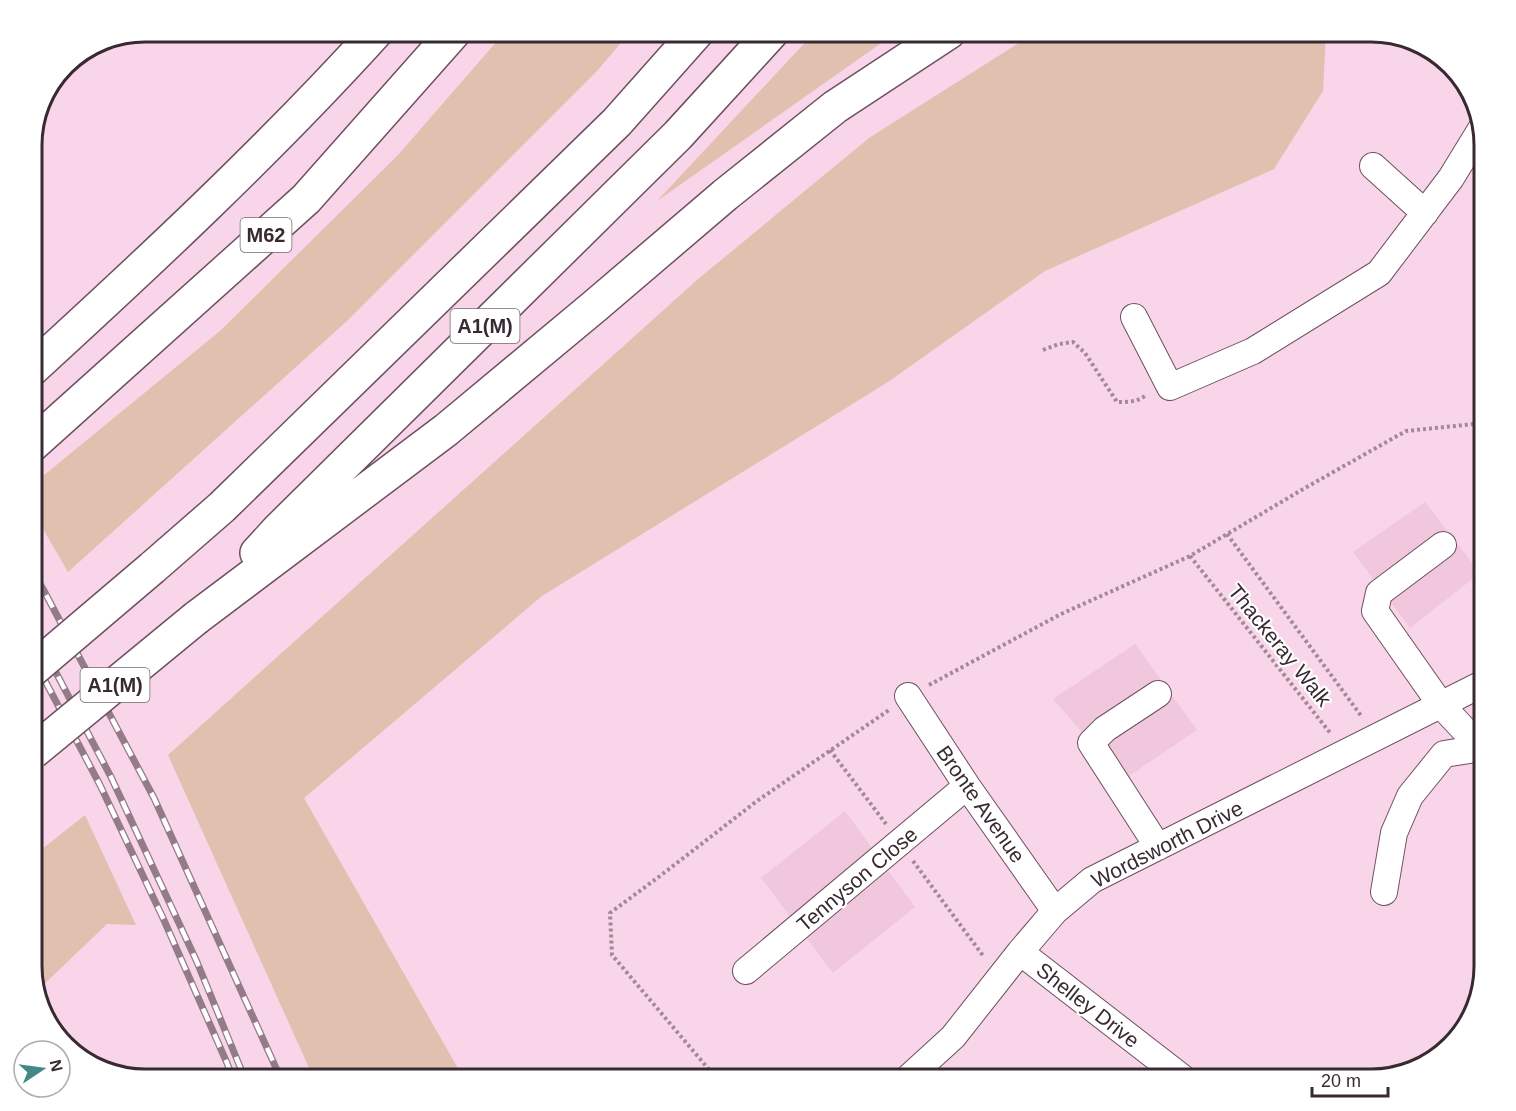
<svg xmlns="http://www.w3.org/2000/svg" width="1516" height="1111" font-family="Helvetica,sans-serif">
	<rect width="100%" height="100%" fill="#f8d5e8"/>
	<path fill="#f1c7dd" d="M1425,502L1480,573L1410,628L1353,552Z
		M1135,644L1197,730L1117,784L1091,743L1053,699Z
		M845,811L915,907L833,973L761,878Z"/>
	<path fill="#e2c0b0" d="M505,32H630L597,71L347,321L68,572L32,510V485L220,331L398,155Z
		M815,32H897L657,201Z
		M1036,32H1326L1323,91L1274,169L1045,271L888,382L542,596L304,798L464,1079H314L168,755L697,280L869,138Z
		M85,815L136,925L107,924L37,991L32,973V857Z"/>
	<g fill="none" stroke-linecap="round" stroke-linejoin="round">
		<g stroke="#6d5060" stroke-width="28">
			<path id="minor" d="M1373,166L1425,213
				M1134,317L1170,387L1253,351L1379,273L1451,178L1481,129
				M1443,545L1379,593L1375,611L1441,705L1484,751
				M1158,694L1105,729L1091,743L1158,847
				M908,696L967,786L1055,911
				M1384,892L1394,833L1410,796L1444,754L1482,748
				M1020,952L1184,1079
				M746,971L967,786
				M907,1079L953,1037L1020,952L1055,911L1092,880L1484,683"/>
		</g>
		<g stroke="#6d5060" stroke-width="36">
			<path id="highway" d="M32,369C151,260 268,151 376,32
				M32,445L306,199L454,32
				M257,553L279,529L678,135L772,32
				M152,568L222,507L617,122L697,32
				M196,618L446,430L595,306L725,195L835,107L949,32"/>
		</g>
		<path stroke="#a38997" stroke-width="4" stroke-dasharray="3 3" stroke-linecap="butt" d="M1043,350L1059,344L1073,342L1085,353L1117,402C1128,402 1138,402 1146,395
			M1227,534L1362,717
			M1190,556L1331,734
			M929,685L1061,614L1190,556L1305,488L1406,431L1484,423
			M830,750L886,824
			M913,861L984,957
			M717,1079L612,955L610,913L660,876L757,801L889,710"/>
		<use href="#minor" stroke="#fff" stroke-width="26"/>
		<use href="#highway" stroke="#fff" stroke-width="33"/>
		<g stroke="#937b88" stroke-width="7">
			<path id="rail" d="M32,571L43,589L154,798L281,1079
				M32,627L111,777L197,962L245,1079
				M32,656L100,785L163,918L227,1063L233,1079"/>
		</g>
		<use href="#rail" stroke="#fff" stroke-width="4.5" stroke-dasharray="14" stroke-linecap="butt"/>
		<g stroke="#6d5060" stroke-width="36" stroke-linecap="butt">
			<path id="highway-bridge" d="M32,670L152,568
				M33,752L196,618"/>
		</g>
		<use href="#highway-bridge" stroke="#fff" stroke-width="33"/>
	</g>
	<g text-anchor="middle" dominant-baseline="central" stroke-width="4.5" stroke-linejoin="round" paint-order="stroke">
		<g fill="#fff" stroke="#746a70" stroke-width="1.5">
			<rect x="240.5" y="218" width="51" height="34" rx="4.5"/>
			<rect x="450.5" y="309" width="69" height="34" rx="4.5"/>
			<rect x="80.5" y="668" width="69" height="34" rx="4.5"/>
		</g>
		<g font-size="20" font-weight="bold" fill="#382a32">
			<text x="266" y="235">M62</text>
			<text x="485" y="326">A1(M)</text>
			<text x="115" y="685">A1(M)</text>
		</g>
		<g font-size="21" fill="#382a32" stroke="#fff">
			<text transform="translate(1280 645) rotate(51)">Thackeray Walk</text>
			<text transform="translate(981 804) rotate(55)">Bronte Avenue</text>
			<text transform="translate(1167 844) rotate(-27)">Wordsworth Drive</text>
			<text transform="translate(857 879) rotate(-40)">Tennyson Close</text>
			<text transform="translate(1088 1005) rotate(38)">Shelley Drive</text>
		</g>
	</g>
	<path d="M0 0H1516V1111H0ZM145 42H1371A103 103 0 0 1 1474 145V966A103 103 0 0 1 1371 1069H145A103 103 0 0 1 42 966V145A103 103 0 0 1 145 42Z" fill="#fff" fill-rule="evenodd"/>
	<path fill="none" stroke="#382a32" stroke-width="3" d="M145 42H1371A103 103 0 0 1 1474 145V966A103 103 0 0 1 1371 1069H145A103 103 0 0 1 42 966V145A103 103 0 0 1 145 42Z"/>
	<g transform="translate(42 1069) rotate(77)"><circle r="28" fill="#ffffff" stroke="#afaaad" stroke-width="1.5"/>
	<path d="M0-4.5L10 22L0 15L-10 22Z" fill="#428986"/>
	<text y="-9" font-size="16" font-weight="bold" text-anchor="middle" fill="#382a32">N</text>
	</g>
	<path d="M1312 1087v9h76v-9" fill="none" stroke="#382a32" stroke-width="3"/>
	<text x="1321" y="1087" font-size="18" fill="#382a32" stroke="#ffffff" stroke-width="4.5" paint-order="stroke">20 m</text>
</svg>
